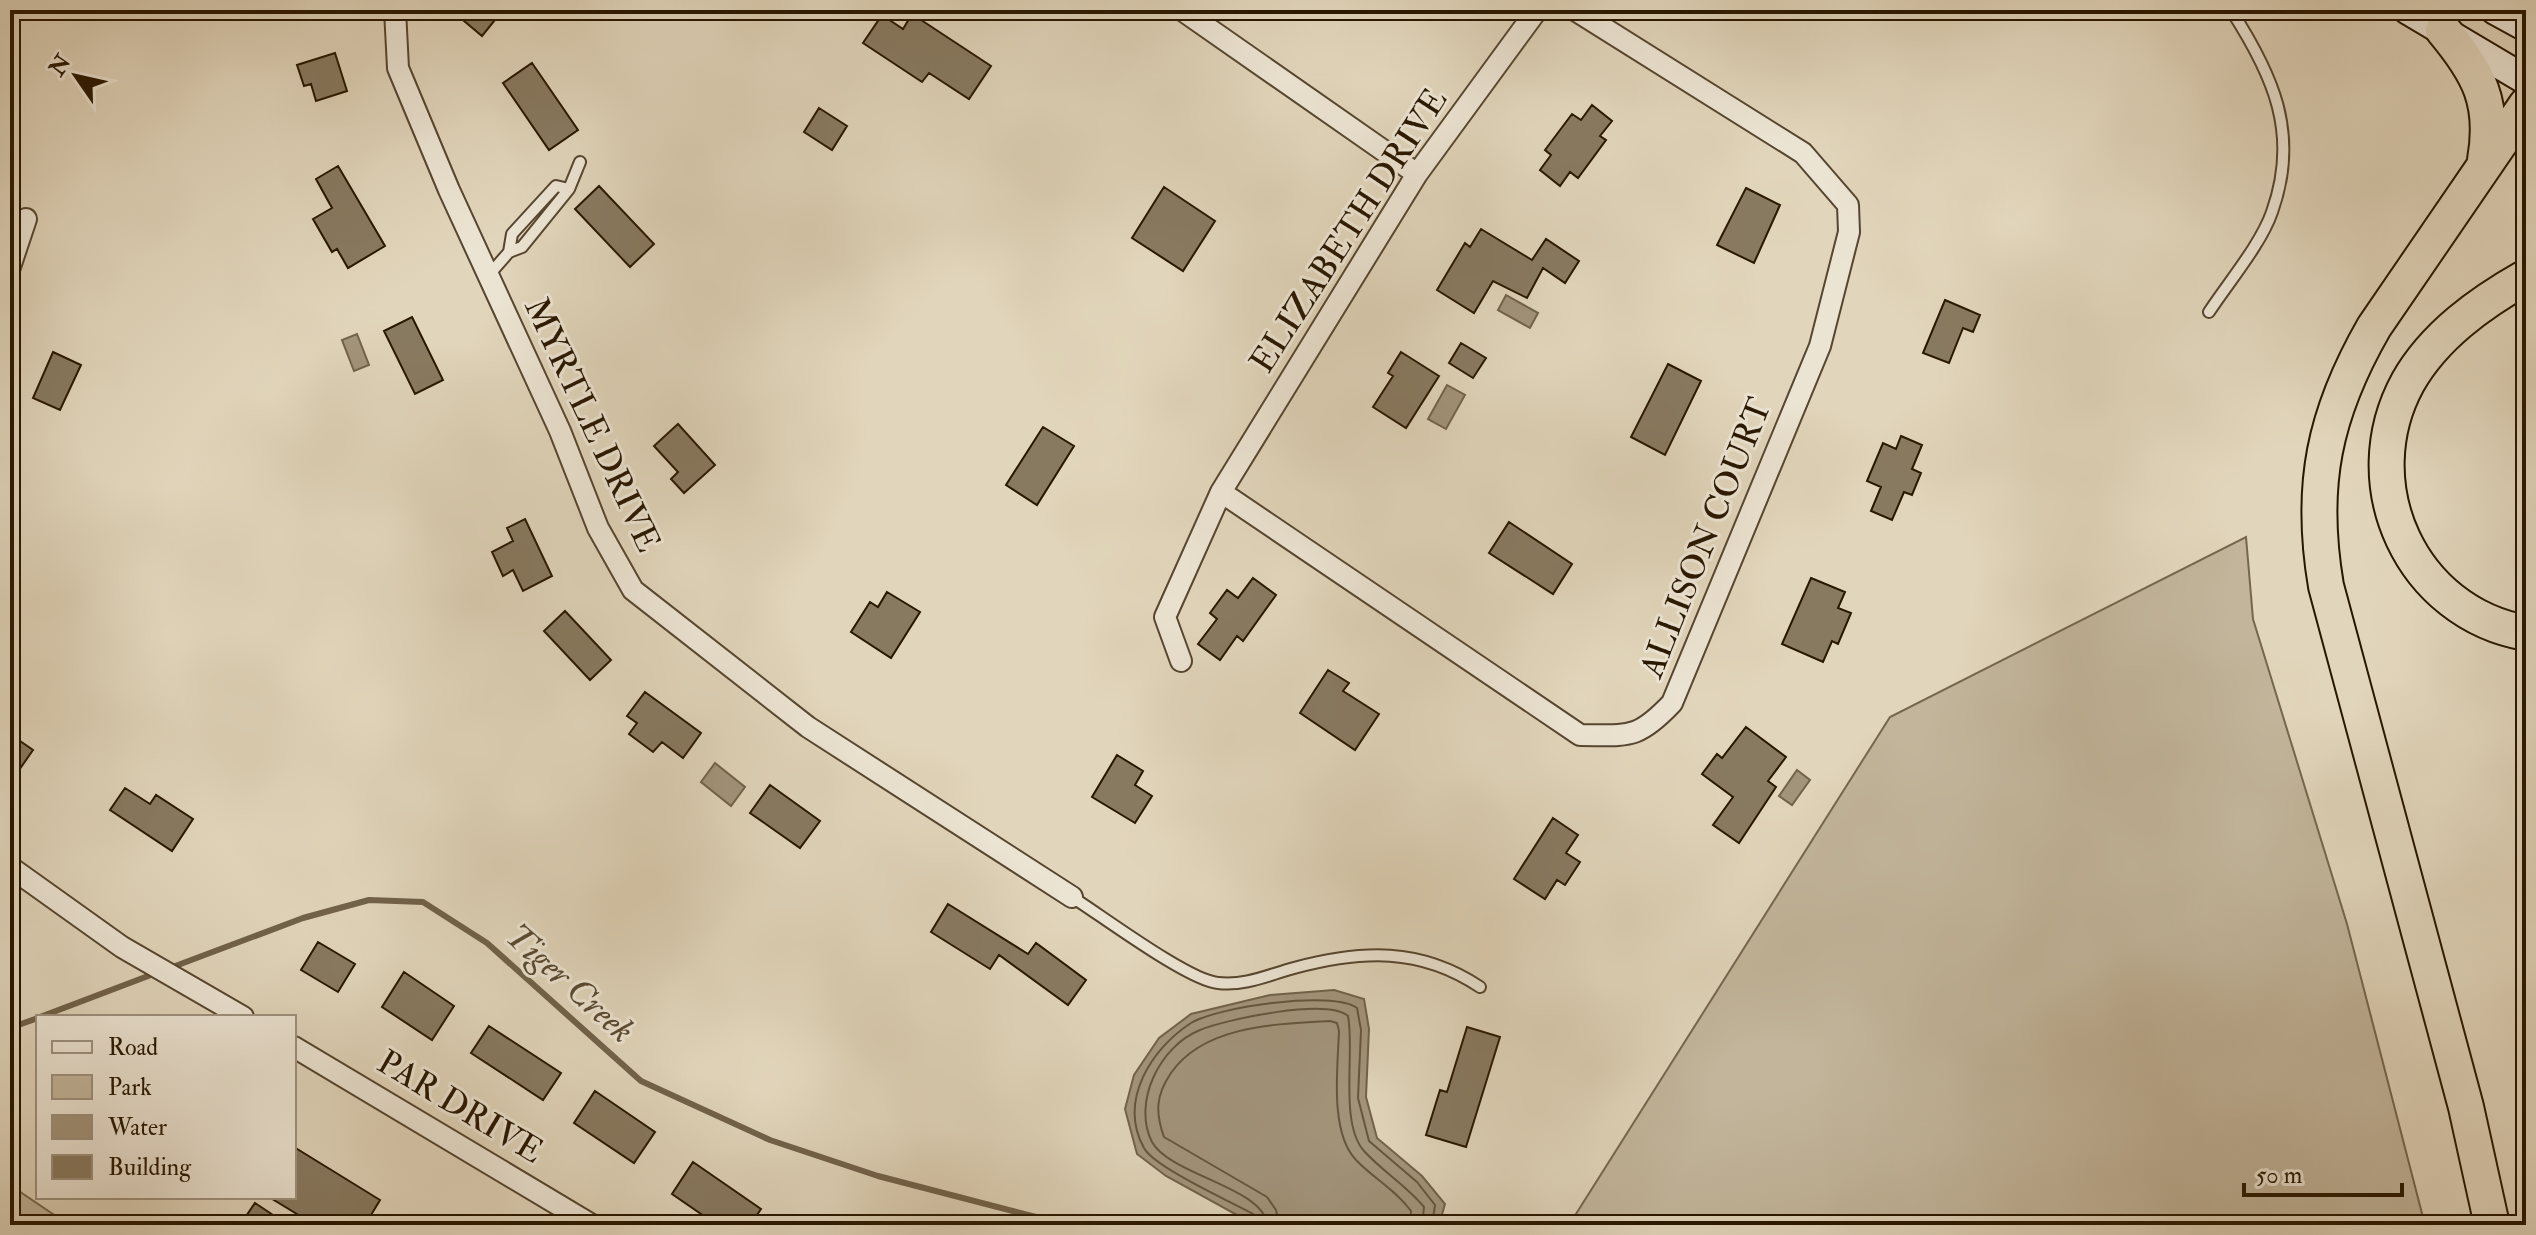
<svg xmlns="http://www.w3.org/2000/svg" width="2536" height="1235" font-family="'IM FELL Double Pica',serif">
	<rect width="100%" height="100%" fill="#e1d5bb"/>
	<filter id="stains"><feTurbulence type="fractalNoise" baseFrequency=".0025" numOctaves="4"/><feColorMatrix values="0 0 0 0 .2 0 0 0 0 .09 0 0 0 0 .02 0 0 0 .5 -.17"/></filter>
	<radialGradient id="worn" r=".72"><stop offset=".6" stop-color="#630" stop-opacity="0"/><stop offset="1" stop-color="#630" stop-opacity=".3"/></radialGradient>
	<path fill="#c2b59b" stroke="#75664e" stroke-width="2" d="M2246,537L2253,619L2347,924L2425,1225H1569L1890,717Z
		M10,1185L69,1225H10Z"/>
	<path fill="#a2947b" stroke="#71624a" stroke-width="2" d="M1506,295L1538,313L1530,328L1498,310Z
		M357,334L369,365L354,371L342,340Z
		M1447,385L1465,395L1446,429L1428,419Z
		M715,763L745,787L731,806L701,782Z
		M1797,770L1810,780L1792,805L1779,796Z
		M1334,990L1364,999L1369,1029L1366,1097L1377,1138L1422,1176L1445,1204L1439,1225H1255L1166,1176L1137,1154L1125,1109L1134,1075L1159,1038L1191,1014L1270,995Z"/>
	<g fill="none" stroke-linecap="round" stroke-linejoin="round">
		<path stroke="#65563e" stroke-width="2" d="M1257,1225L1253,1214C1231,1202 1154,1167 1144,1148C1118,1101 1151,1049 1191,1023C1217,1007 1333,990 1357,1008L1361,1030L1358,1098L1369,1141L1417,1182L1435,1205L1432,1225
			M1267,1225C1265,1188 1170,1175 1152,1142C1132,1102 1160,1046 1200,1030C1227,1019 1327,998 1348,1016C1355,1051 1339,1123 1364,1151C1383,1172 1406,1185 1424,1207L1422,1225
			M1279,1225L1276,1210L1267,1197L1164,1137C1155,1112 1156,1095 1171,1073C1204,1025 1277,1024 1330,1021L1337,1023L1339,1031C1338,1065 1329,1132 1356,1160C1373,1178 1396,1190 1411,1211L1410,1225"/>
		<path stroke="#71624a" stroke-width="6" d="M170,968L303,918L369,900L423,902L487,943L641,1081L770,1140L878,1176L1067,1225
			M40,1017L156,973
			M10,1028L38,1018"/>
	</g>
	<path fill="#887a61" stroke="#281700" stroke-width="2" d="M451,10H503L482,36Z
		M912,14L991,66L969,99L929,73L922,82L863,43L882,15L903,29Z
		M335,53L347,91L316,101L311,84L304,86L297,65Z
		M532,63L578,130L549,150L503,83Z
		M1592,105L1612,121L1600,136L1606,140L1578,178L1570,172L1560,186L1540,170L1551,155L1545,150L1572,114L1581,120Z
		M819,108L847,126L832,150L804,132Z
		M338,166L385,246L348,268L337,249L332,252L313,219L332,208L316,179Z
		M599,186L654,244L630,267L575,209Z
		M1164,187L1215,221L1183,271L1132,238Z
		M1746,188L1780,205L1754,263L1717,245Z
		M1481,229L1532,260L1546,239L1579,261L1565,283L1543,268L1527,298L1493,281L1474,313L1437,290L1465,243L1470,247Z
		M1945,300L1980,315L1973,332L1963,328L1949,363L1923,353Z
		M412,317L443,380L415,394L384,331Z
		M1461,343L1486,358L1473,378L1449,363Z
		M53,352L81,365L60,410L33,398Z
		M1401,352L1439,376L1406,428L1373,407L1393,376L1388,373Z
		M1668,364L1701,381L1665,455L1631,437Z
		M678,424L715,465L684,493L671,479L678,472L654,446Z
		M1043,427L1074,446L1037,505L1006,485Z
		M1901,436L1922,445L1912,469L1921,473L1912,495L1904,492L1892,520L1871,511L1881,487L1867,481L1883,443L1896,449Z
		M525,519L552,576L523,591L513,570L503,576L492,552L513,541L507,528Z
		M1509,522L1572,564L1553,594L1489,553Z
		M1253,578L1276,595L1243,641L1237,636L1220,660L1198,644L1217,619L1210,613L1227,590L1238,598Z
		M1811,578L1845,592L1838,608L1851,613L1838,644L1832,641L1823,662L1782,644Z
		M887,592L920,612L891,658L851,632L870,602L878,607Z
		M565,611L611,660L590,680L544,631Z
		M1328,670L1349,683L1343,691L1379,714L1355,750L1300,713Z
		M645,692L701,733L683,758L662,742L653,752L629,734L637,723L627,716Z
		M1746,727L1786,757L1768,781L1776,787L1739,843L1713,825L1733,797L1702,774L1717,754L1722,758Z
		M10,734L33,750L10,783Z
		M1117,755L1143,771L1135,785L1152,796L1135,823L1092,797Z
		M770,785L820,821L800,848L750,813Z
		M125,788L150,804L156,795L193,819L172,851L110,810Z
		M1553,818L1578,835L1566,853L1580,862L1565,885L1557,880L1545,899L1514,879Z
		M948,904L1028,954L1036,943L1086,980L1068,1005L999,955L990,969L931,932Z
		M318,942L355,964L338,992L301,970Z
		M404,972L454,1006L432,1040L382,1007Z
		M489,1026L561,1073L543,1100L471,1053Z
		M1467,1027L1500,1037L1466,1147L1426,1135L1440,1090L1447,1092Z
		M595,1091L655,1132L634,1163L574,1123Z
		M294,1147L380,1200L365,1225H315L269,1197H294Z
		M693,1162L761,1209L750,1225H717L672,1194Z
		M255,1203L288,1225H240Z"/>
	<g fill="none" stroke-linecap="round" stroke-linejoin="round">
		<g stroke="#56462f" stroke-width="14">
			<path id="lane" d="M569,189L580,162
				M488,276L509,252L512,234L556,186L569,189L522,247L509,252
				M2209,312C2228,283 2261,244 2272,212C2300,134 2273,75 2231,10
				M1072,897C1102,916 1189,981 1218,983C1246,986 1268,975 1294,968C1362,950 1420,947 1480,987"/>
		</g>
		<g stroke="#56462f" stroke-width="24">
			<path id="street" d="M395,10L398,68L449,190L560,431L598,528L633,590L808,727L1072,897
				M1182,10L1417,174
				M10,267L26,219
				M1221,492L1580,735C1629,735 1637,740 1672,703L1820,346L1849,232L1848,205L1803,153L1575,10
				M1181,661L1165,617L1221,492L1417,174L1537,10
				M10,867L122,947L243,1017
				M294,1047L592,1225"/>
		</g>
		<g stroke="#281700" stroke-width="32">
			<path id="secondary" d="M2408,10L2526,80
				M2495,10L2526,27"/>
		</g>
		<g stroke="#281700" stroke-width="38">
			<path id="highway" d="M2443,30C2479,73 2495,103 2485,160
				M2526,277C2480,303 2434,336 2408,382C2352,484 2411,613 2526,633
				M2492,1225L2466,1107L2326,586C2309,486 2324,414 2374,327L2526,105"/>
		</g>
		<use href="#lane" stroke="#ece4d3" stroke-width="10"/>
		<use href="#street" stroke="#ece4d3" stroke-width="20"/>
		<use href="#secondary" stroke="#ece4d3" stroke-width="28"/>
		<use href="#highway" stroke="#e1d5bb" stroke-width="34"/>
	</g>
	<g text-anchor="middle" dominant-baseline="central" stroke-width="6" stroke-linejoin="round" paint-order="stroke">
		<g font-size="34" fill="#281700" stroke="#ece4d3">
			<text transform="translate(1349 231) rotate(-57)">ELIZABETH DRIVE</text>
			<text transform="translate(592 425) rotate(65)">MYRTLE DRIVE</text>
			<text transform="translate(1706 538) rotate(-68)">ALLISON COURT</text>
			<text transform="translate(460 1107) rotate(31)">PAR DRIVE</text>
		</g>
		<g font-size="36" font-style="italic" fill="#594931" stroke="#ece4d3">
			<text transform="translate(570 983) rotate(42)">Tiger Creek</text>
		</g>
	</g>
	<rect width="2536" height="1235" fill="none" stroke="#e1d5bb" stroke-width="40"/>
	<rect x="12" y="12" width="2512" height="1211" fill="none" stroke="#281700" stroke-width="4"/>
	<rect x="20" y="20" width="2496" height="1195" fill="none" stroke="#281700" stroke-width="2"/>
	<rect x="36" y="1015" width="260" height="184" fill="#ece4d3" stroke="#9e927f" stroke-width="2"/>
	<rect x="52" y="1041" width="40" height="12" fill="#ece4d3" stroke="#9e927f" stroke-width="2"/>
	<text x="108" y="1055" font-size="24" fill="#281700">Road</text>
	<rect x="52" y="1075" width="40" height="24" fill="#c2b59b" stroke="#9e927f" stroke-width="2"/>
	<text x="108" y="1095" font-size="24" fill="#281700">Park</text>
	<rect x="52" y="1115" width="40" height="24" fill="#a2947b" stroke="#9e927f" stroke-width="2"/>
	<text x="108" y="1135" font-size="24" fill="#281700">Water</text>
	<rect x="52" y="1155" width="40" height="24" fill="#887a61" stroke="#9e927f" stroke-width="2"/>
	<text x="108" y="1175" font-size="24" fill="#281700">Building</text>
	<g transform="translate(76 76) rotate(304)" stroke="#ece4d3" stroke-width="6" paint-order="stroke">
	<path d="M0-6L14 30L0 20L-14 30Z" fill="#281700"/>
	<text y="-12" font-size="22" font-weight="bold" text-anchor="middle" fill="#281700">N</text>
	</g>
	<path d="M2244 1183v12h158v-12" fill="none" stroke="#281700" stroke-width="4"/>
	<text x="2256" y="1183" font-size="24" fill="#281700" stroke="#ece4d3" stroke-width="6" paint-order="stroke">50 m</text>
	<rect width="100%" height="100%" filter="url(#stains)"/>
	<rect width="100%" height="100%" fill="url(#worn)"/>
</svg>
